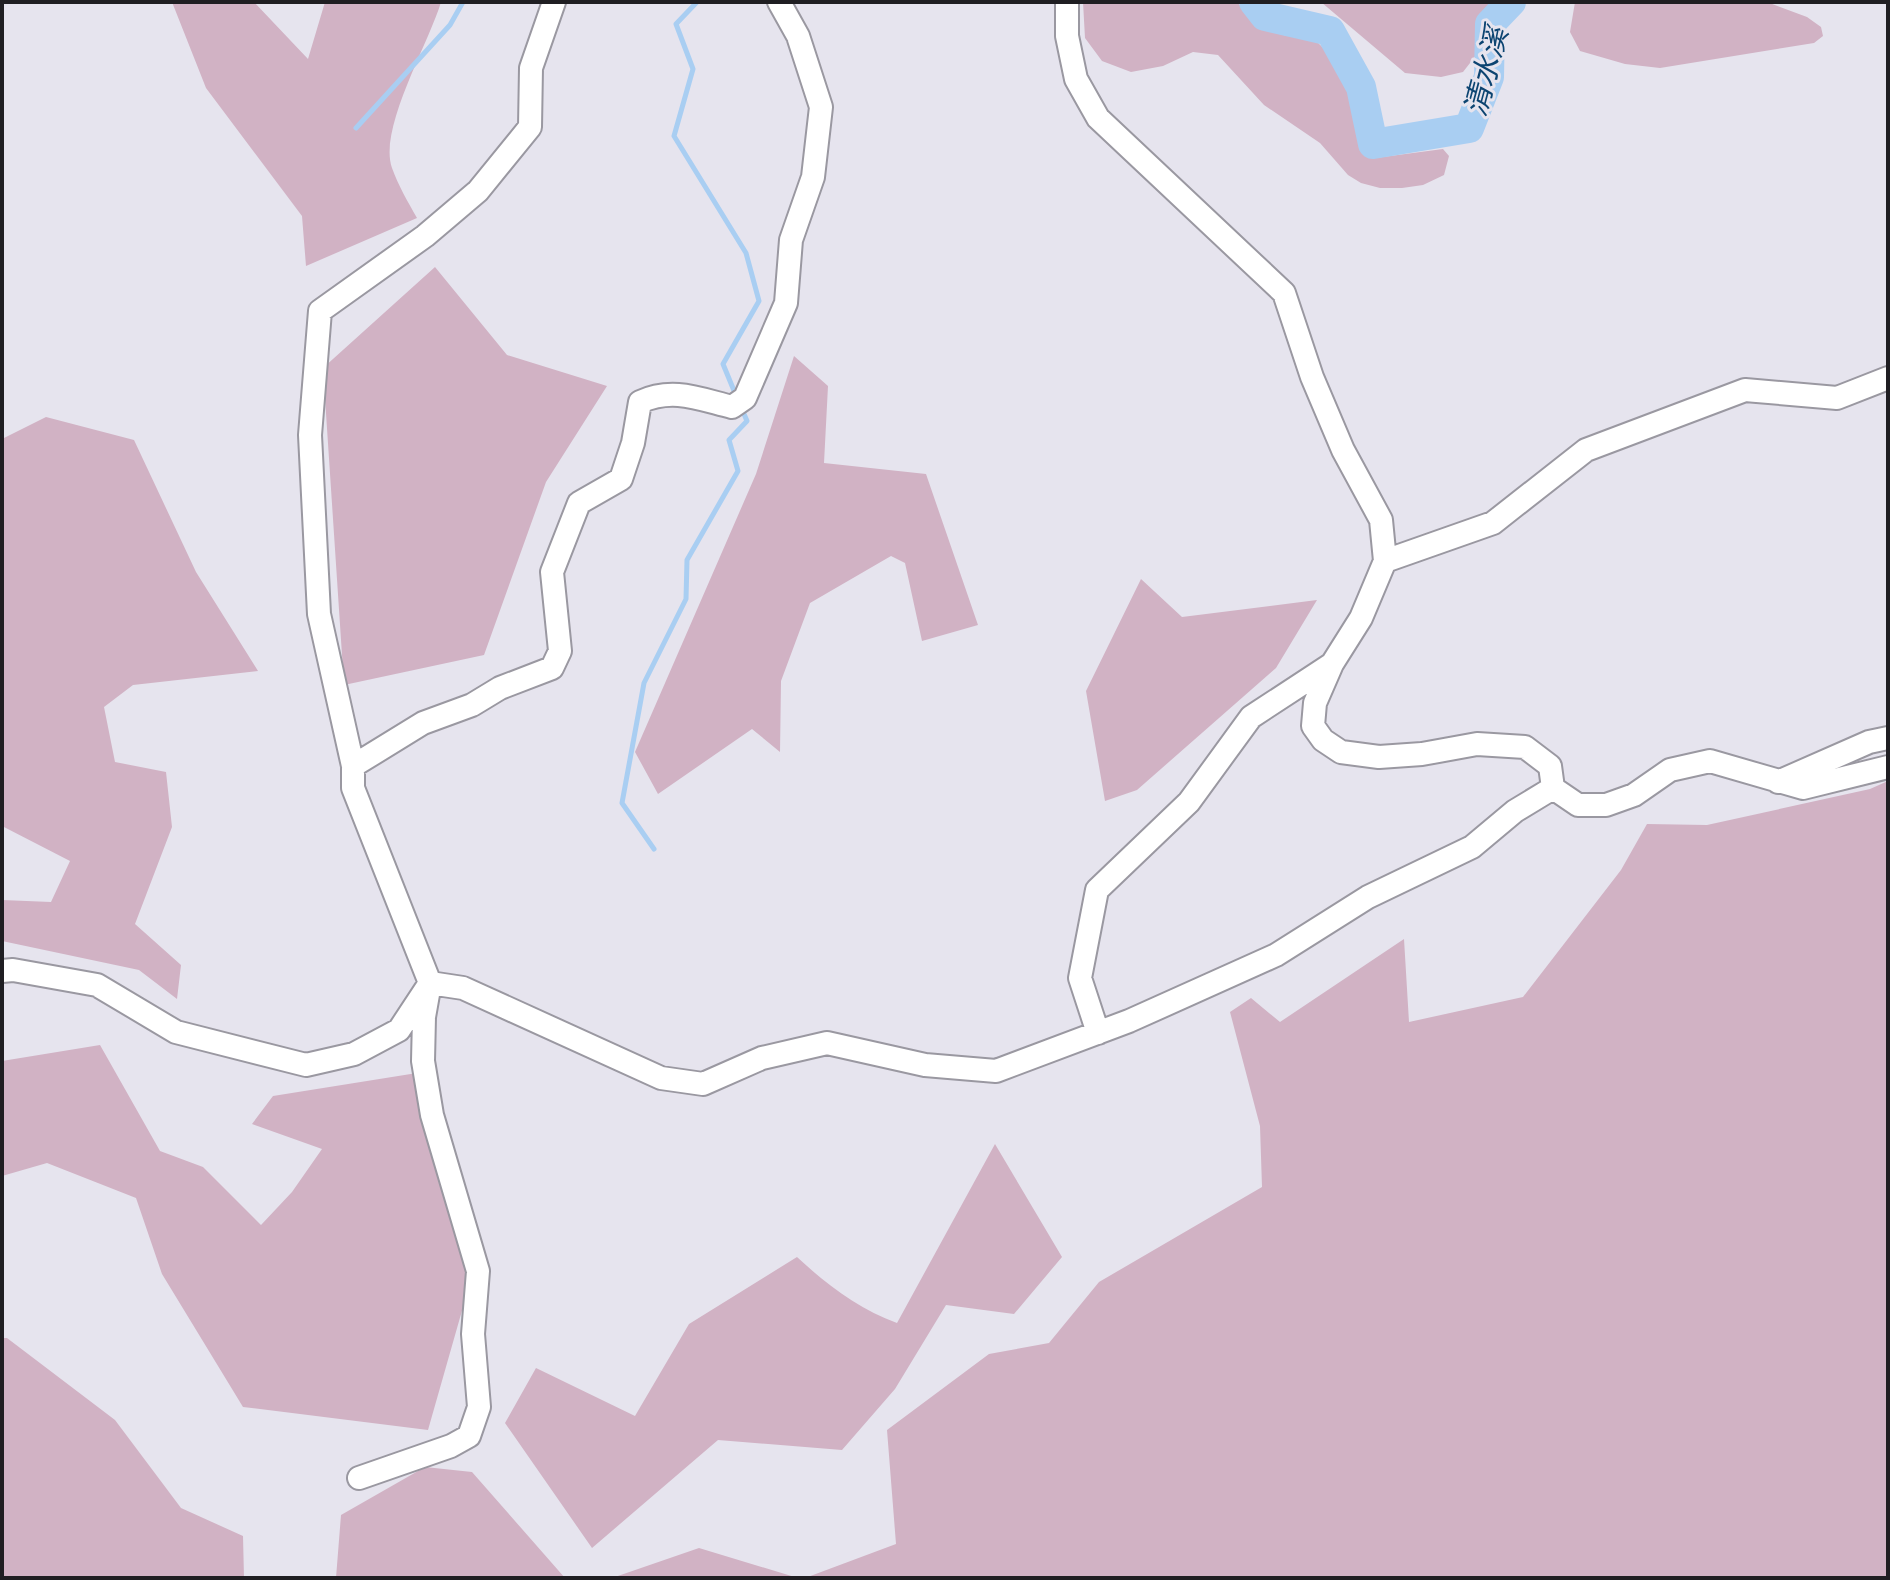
<svg xmlns="http://www.w3.org/2000/svg" width="1890" height="1580" font-family="Commissioner,'Noto Sans TC',sans-serif">
	<rect width="100%" height="100%" fill="#e6e4ee"/>
	<path fill="#d1b2c4" d="M172,2H254L308,59L325,2H441C429,43 378,129 392,168C398,185 408,202 417,218L306,266L302,216L206,88Z
		M1083,2H1237L1256,24L1283,35L1314,39L1344,68L1357,102L1365,143L1375,158L1443,149L1449,156L1444,175L1423,185L1402,188H1380L1361,183L1348,175L1320,143L1264,105L1218,55L1193,52L1163,66L1131,72L1102,61L1085,38Z
		M1321,2H1490L1484,17L1477,54L1463,72L1441,77L1405,73Z
		M1575,2H1767L1807,17L1821,27L1823,36L1814,43L1660,68L1625,64L1580,51L1570,32Z
		M435,267L507,355L607,386L546,482L484,655L344,685L323,368Z
		M794,356L828,386L824,463L926,474L978,625L922,641L905,563L891,556L810,603L781,681L780,752L752,729L658,794L635,752L756,474Z
		M46,417L134,440L196,572L258,671L133,685L104,707L115,762L166,772L172,827L135,924L181,965L177,999L139,970L2,941V900L51,902L70,861L2,826V439Z
		M1141,579L1182,617L1317,600L1276,668L1137,790L1105,801L1086,691Z
		M1888,781V1578H805L896,1544L887,1430L989,1354L1049,1343L1099,1282L1262,1187L1260,1126L1230,1012L1251,998L1280,1022L1404,939L1409,1022L1523,997L1621,870L1647,824L1707,825L1870,789Z
		M100,1045L160,1151L203,1167L261,1225L292,1192L322,1149L252,1124L273,1096L417,1073L475,1265L428,1430L243,1407L162,1274L136,1198L47,1163L2,1176V1061Z
		M995,1144L1062,1257L1014,1314L946,1305L895,1389L842,1450L718,1440L592,1548L505,1423L536,1368L635,1416L689,1324L797,1257C827,1285 859,1309 897,1323Z
		M2,1338H7L115,1420L181,1508L243,1536L244,1578H2Z
		M425,1467L472,1472L565,1578H336L341,1515Z
		M699,1548L798,1578H612Z"/>
	<g fill="none" stroke-linecap="round" stroke-linejoin="round">
		<path stroke="#a9cef2" stroke-width="5" d="M697,2L676,24L693,69L674,136L746,253L759,301L723,364L737,398
			M356,128L450,25L463,2
			M654,849L622,803L644,683L686,599L687,560L738,471L729,440L747,421L741,407"/>
		<path stroke="#a9cef2" stroke-width="30" d="M1254,2L1265,16L1330,31L1361,87L1373,144L1469,128L1489,77L1490,24L1511,2"/>
		<g stroke="#9a98a1" stroke-width="26">
			<path id="minor" d="M1067,2V36L1076,79L1098,118L1284,293L1312,377L1343,450L1381,520L1385,561L1361,618L1332,664L1315,703L1313,726L1323,740L1341,752L1379,757L1422,754L1477,744L1525,747L1550,766L1553,788L1578,805H1606L1634,795L1670,770L1710,761L1803,788L1888,767
				M1385,561L1493,523L1586,450L1745,390L1837,398L1888,378
				M353,766L319,614L310,435L320,311L425,236L478,191L530,127L531,68L554,2
				M1778,782L1869,742L1888,738
				M2,971L13,970L97,985L176,1032L306,1065L354,1054L399,1030L430,983L463,988L661,1078L703,1084L762,1058L827,1043L925,1065L996,1071L1129,1021L1276,955L1368,897L1472,847L1515,811L1553,788
				M1098,1033L1080,978L1097,890L1189,802L1251,717L1332,664
				M359,1478L451,1446L469,1436L479,1407L473,1334L478,1271L432,1115L423,1061L424,1017L430,983L353,788V766L423,723L472,705L500,688L552,668L560,651L552,572L579,503L621,479L633,443L640,402C673,387 699,399 732,407L745,398L786,303L791,240L813,177L821,107L798,36L779,2"/>
		</g>
		<use href="#minor" stroke="#fff" stroke-width="22"/>
	</g>
	<g text-anchor="middle" dominant-baseline="central" stroke-width="6" stroke-linejoin="round" paint-order="stroke">
		<g font-size="30" font-style="italic" fill="#0c4471" stroke="#e6e4ee">
			<text transform="translate(1484 71) rotate(-75)">清水溪</text>
		</g>
	</g>
	<rect width="1890" height="1580" fill="none" stroke="#1f1e22" stroke-width="8"/>
</svg>
